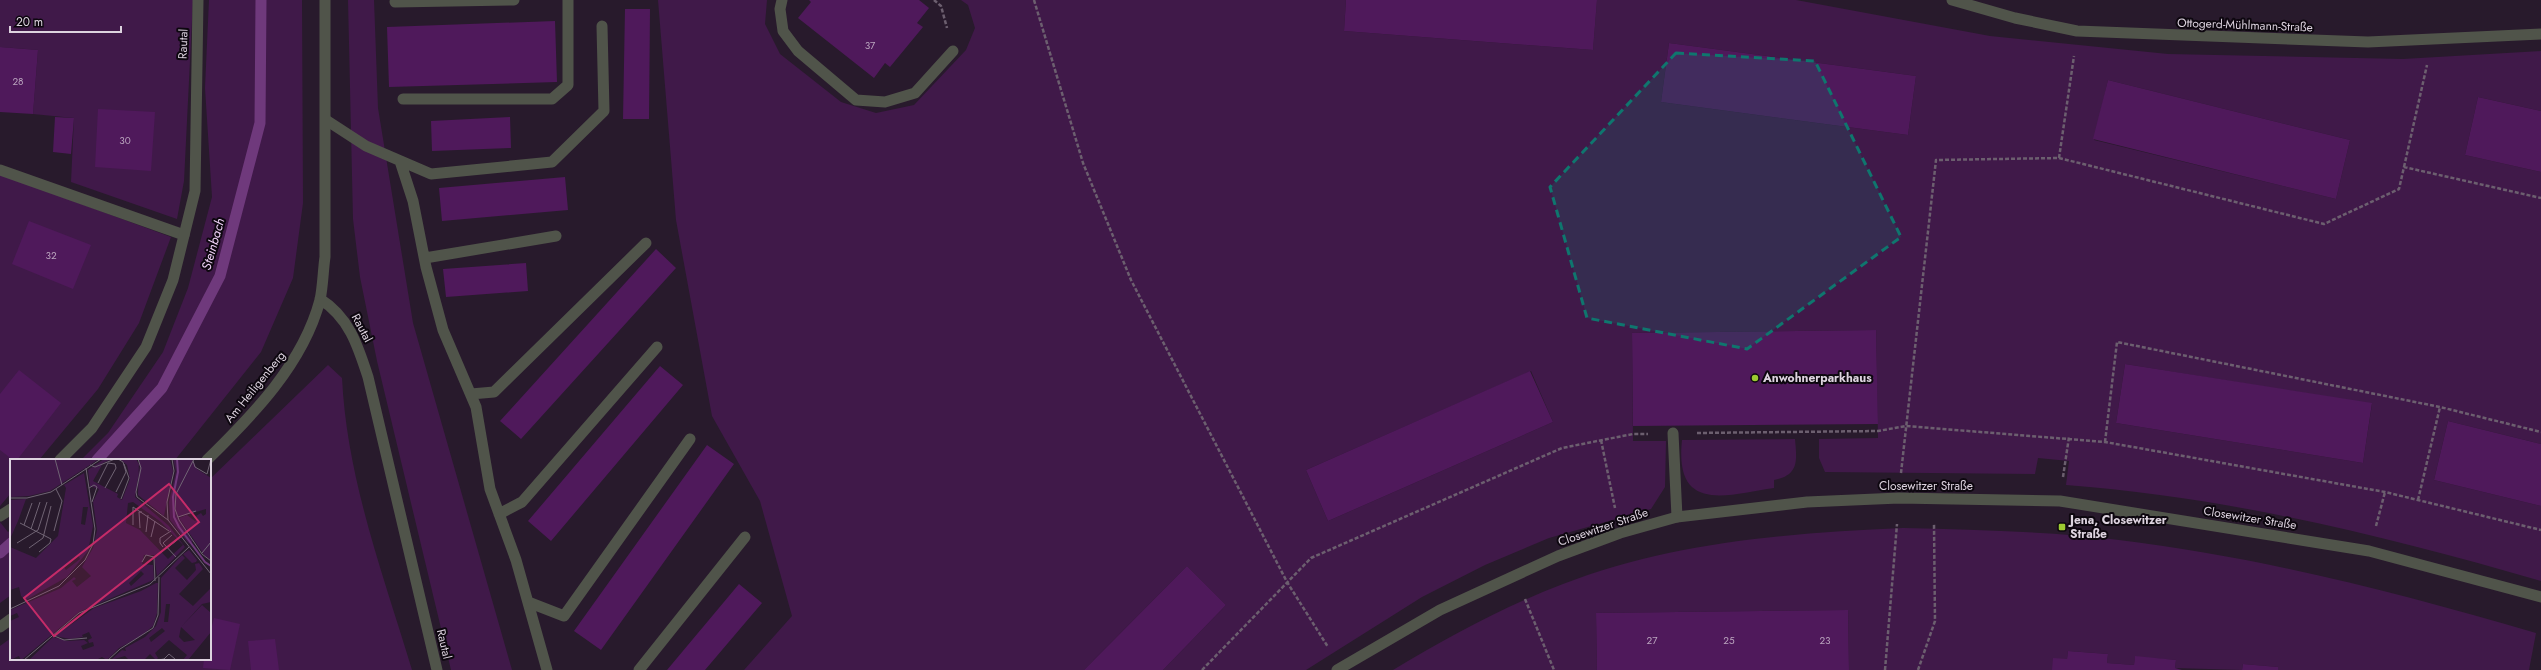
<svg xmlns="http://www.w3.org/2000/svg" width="2541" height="670" font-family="Jost,sans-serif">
	<rect width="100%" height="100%" fill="#281a2c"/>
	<path fill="#401949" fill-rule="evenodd" d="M0,0H193L184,181L177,219L71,182L74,118L33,114L38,50L0,47Z
		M209,0H302L303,203L293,278L261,352L175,460H81L108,433L163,352L188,288L212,197L205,88Z
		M348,0H374L378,108L413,323L512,670H451L377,361L360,277L353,219Z
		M658,0H767L765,24L780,54L841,102L876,113L914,105L966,50L975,28L968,5L961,0H1346L1344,31L1593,50L1597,0H1796L1990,36L2168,54L2403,59L2541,51V111L2478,97L2465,155L2541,172V444L2448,421L2434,480L2541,506V581C2386,536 2227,497 2066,485L2069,461L2038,458L2035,474L1825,472L1819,458V439L1878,438L1876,330L1632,333L1633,441H1666L1665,487L1651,509L1549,538L1485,565L1422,597L1306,670H1163L1226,605L1187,566L1084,670H744L792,616L760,501L712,416L676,220ZM1669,43L1916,76L1908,135L1661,102ZM2108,80L2350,140L2336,199L2094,140ZM2125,364L2372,404L2363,463L2116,423ZM1531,371L1553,422L1328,521L1306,470Z
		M0,174L171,237L139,323L98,389L39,460H11V493L0,506Z
		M328,365L342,378C347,479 383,574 412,670H0V646L11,638V659H210V479Z
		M1795,439C1797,461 1799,475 1774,480V488C1727,495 1674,514 1682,440Z
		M0,522L8,532L11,529V595L0,603Z
		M1903,528C1975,530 2047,531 2119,540C2260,557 2400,593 2536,633L2529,670H2278V667L2243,664L2242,670L2175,668L2176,660L2135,657L2134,665L2107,663L2108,654L2068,651L2067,659L2052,670H1849L1848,610L1596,613L1597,670H1393C1448,637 1503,607 1563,584C1671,542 1789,533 1903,528Z"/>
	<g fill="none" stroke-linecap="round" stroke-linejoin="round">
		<path stroke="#6f397c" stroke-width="11" d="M97,460L162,388L220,276L260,123L261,0
			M0,553L11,543"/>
	</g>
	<path fill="#4f195b" d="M809,0H919L929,8L917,23L923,27L890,67L885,63L874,78L798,18L811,2Z
		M1346,0H1597L1593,50L1344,31Z
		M625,9H650L649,119H623Z
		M555,21L557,82L389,87L387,27Z
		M1669,43L1916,76L1908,135L1661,102Z
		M0,47L38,50L33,114L0,112Z
		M2108,80L2350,140L2336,199L2093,139Z
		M2478,97L2541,111V172L2465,155Z
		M98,109L155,112L151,171L95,167Z
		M55,117L74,118L71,154L53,152Z
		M510,117L511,148L432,151L431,121Z
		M565,177L568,210L442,221L439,188Z
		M29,221L91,245L73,289L12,264Z
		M656,249L676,268L521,439L500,421Z
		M526,263L528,291L446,297L443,269Z
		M1876,330L1878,424L1633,426L1632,333Z
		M2125,364L2372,403L2363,463L2116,423Z
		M660,366L683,385L551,541L528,521Z
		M19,370L61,403L17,460H13L0,450V394Z
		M1530,371L1553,422L1328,521L1306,470Z
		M2448,421L2541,444V506L2434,480Z
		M707,445L734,464L601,650L574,631Z
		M1187,566L1226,605L1163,670H1084Z
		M739,584L762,603L705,670H667Z
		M1848,610L1849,670H1597L1596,613Z
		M214,618L240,624L230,670L203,668L204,659H210V634Z
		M275,639L279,670H251L248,641Z
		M2068,651L2108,654L2107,663L2134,665L2135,656L2176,660L2175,668L2182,670H2052L2053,658L2067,659Z
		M2243,664L2278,667V670H2242Z"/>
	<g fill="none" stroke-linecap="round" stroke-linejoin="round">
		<path stroke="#6c5f6f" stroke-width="2.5" stroke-dasharray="4 2" stroke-linecap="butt" d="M934,0L941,6L947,28
			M1034,0L1083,163L1131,280L1287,582L1328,647
			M2059,158L2324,224L2399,189L2404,167L2541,198
			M2404,167L2427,65
			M1697,433L1878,431L1906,426L2105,442L2385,492L2541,530
			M1601,440L1615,508
			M2105,442L2117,342L2440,407L2541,432
			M1901,473L1936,160L2059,158L2074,56
			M2063,477L2069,437
			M2418,500L2440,407
			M2376,526L2385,492
			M1525,599L1554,670
			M1202,670L1311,558L1562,448L1633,434H1648
			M1885,670L1897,524
			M1918,670L1935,621L1934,523"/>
		<path stroke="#50544a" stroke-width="11" d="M782,0L780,9L783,31L798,51L856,100L885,102L915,93L953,51
			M395,2L514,0
			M403,99H552L568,85V0
			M326,120L366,146L431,174L552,162L604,111L602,26
			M400,161L413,201L426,267L443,330L476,407L490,489L516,560L547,670
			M0,170L184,235
			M425,258L556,236
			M471,394L494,392L646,243
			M1673,433L1677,517
			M499,514L522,502L657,347
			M528,602L564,616L690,439
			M639,670L745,537"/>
		<path stroke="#50544a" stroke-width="11" d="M1952,0L2015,18L2077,31L2368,42L2541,34
			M60,460L92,428L146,347L173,280L195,191L198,0
			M0,516L11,509
			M1337,670L1440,610L1558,556L1620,533L1677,517L1807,502L1899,498L2060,501L2369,551L2541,597"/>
		<path stroke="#50544a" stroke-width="11" d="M320,299C349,317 358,346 368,377L437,670
			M207,460C253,415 303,364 320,300C323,286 323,271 325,257V0
			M0,627L11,619"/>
	</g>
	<path fill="#0f766e" fill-opacity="0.2" stroke="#0f766e" stroke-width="3" stroke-dasharray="8 5" stroke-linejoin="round" d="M1676,53L1815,61L1901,237L1747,349L1587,318L1550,187Z"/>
	<g fill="#9cca31" stroke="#0d070f" stroke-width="1.5">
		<circle cx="1755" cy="378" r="4"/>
		<rect x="2058" y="523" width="8" height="8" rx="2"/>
	</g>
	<g text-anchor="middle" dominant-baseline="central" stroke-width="4" stroke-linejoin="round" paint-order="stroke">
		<g font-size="10" fill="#baa4be">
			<text x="870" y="45">37</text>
			<text x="18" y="81">28</text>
			<text x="125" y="140">30</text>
			<text x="51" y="255">32</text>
			<text x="1652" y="640">27</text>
			<text x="1729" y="640">25</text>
			<text x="1825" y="640">23</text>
		</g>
		<g font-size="12" fill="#ddd3df" stroke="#0d070f">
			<text transform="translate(2245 25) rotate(2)">Ottogerd-Mühlmann-Straße</text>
			<text transform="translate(183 44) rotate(-88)">Rautal</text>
			<text transform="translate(362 328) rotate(62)">Rautal</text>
			<text transform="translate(255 387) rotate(-51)">Am Heiligenberg</text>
			<text x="1926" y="486">Closewitzer Straße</text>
			<text transform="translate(2250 518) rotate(9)">Closewitzer Straße</text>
			<text transform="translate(1603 527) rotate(-19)">Closewitzer Straße</text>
			<text transform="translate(444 644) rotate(77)">Rautal</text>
		</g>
		<g font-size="12" font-weight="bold" fill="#ddd3df" stroke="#0d070f" text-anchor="start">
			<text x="1763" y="378">Anwohnerparkhaus</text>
			<text x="2070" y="520">Jena, Closewitzer<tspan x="2070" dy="14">Straße</tspan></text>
		</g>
		<g font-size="13" font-style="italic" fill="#f3d5fb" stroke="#0d070f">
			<text transform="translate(213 244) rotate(-74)">Steinbach</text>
		</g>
	</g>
	<g transform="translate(10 459)">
		<rect width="201" height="201" fill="#281a2c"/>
		<path d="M0,0H89L40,32L19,37L0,38ZM94,0H102L93,4L83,22L108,35L107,38L112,41L120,20L117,6L110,0H126L130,7L125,38L159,67L175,88L147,117L144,96H134L132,105L143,106L144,120L141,122L69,153L15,198L11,201L9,197L0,201V162L9,158L7,154L0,157V151L51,129L64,118L66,120L62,122L67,128L81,117L72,108L83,89L87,71L83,43L89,30L80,27L78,11ZM123,43L151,63L173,86L158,100L130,71L116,64L118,44ZM131,112L134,115L121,127L119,124ZM129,0H160L163,12L154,57L128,36ZM163,0H182L187,10L201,19V101L195,97L169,59L177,56L185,62L188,60L186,57L191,54L193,57L196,55V50L169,58L164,51L183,82L179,85L160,61L159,43L166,12ZM74,14L83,67L78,92L57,118L16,141L11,137L9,128L0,131V88L26,99L48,77L56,29L54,26ZM73,48H78L75,66L71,65ZM68,96L70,100L56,111L54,108ZM16,40L8,62L0,80V41ZM179,91L187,101L186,103L182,104L173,95ZM172,96L175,99L165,109L177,121L186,111L185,105L189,104L193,110L169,135L183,147L201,129V143L192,145L171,168L169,178L174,183L185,181L171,168L192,146L201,154V173L178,201H173L177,196L159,181L145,194L148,199L146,201L140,195L134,201H119L115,197L101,201L112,191L116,192L115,189L135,178L146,167L151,153V119ZM156,145H160L158,163H154ZM152,169L155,172L141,183L139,179ZM146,124H148L147,154L143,167L131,177L109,189L97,201L92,198L86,201H19L43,178L57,182L74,181L78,184L71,187L73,191L84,187L83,183L79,184L78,181L82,179L79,173L72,176L73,178L60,180L45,177L84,149L131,132Z" fill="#401949" fill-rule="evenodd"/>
		<path fill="none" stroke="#6f397c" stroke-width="2" d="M167,0L168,13L163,38L164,58L169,68L195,103L201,107"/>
		<path fill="none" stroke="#706474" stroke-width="1" d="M45,0L52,26M128,0L131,9L126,33L127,38L158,61L201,115M184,0L166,35L165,50L169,61L192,95L201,102M183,2L185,8L197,15L201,0M80,6L85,8L105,0M88,24L98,4L105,5L106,9L95,29M79,29L84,26L87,28L82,43M106,33L116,13L113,3L108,0M0,39H17L41,33L91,0M111,40L119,19L114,5M168,58L186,52M158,61L157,43L164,12L162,0M10,64L41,80L40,84L29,93M14,66L22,44M123,66V48L159,72M130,69L129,53H132M21,70L30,43M44,72L52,42L46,30M136,73L138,56M162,76L153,84L166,98M141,78L145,62M7,84L28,71L37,43M153,88L150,84V79L161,72M19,89L33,79L41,47M157,89L167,81M192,94L201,83M132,103L136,96L144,98L145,122M0,150L49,127L75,101L83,85L85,70L76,9M42,176L54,181L77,179M14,201L69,154L140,125L179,88M98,201L110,190L143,169L148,156L149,118M148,201L154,200L159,195L165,200"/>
		<path fill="#c52b68" fill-opacity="0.15" stroke="#c52b68" stroke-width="2" d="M159,25L189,63L44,177L14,139Z"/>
		<rect width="201" height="201" fill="none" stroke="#ddd3df" stroke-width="2"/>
	</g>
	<path d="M10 26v6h111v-6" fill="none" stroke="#ddd3df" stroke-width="2"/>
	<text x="16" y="26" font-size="12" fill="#ddd3df" stroke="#0d070f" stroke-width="3" paint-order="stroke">20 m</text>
</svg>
